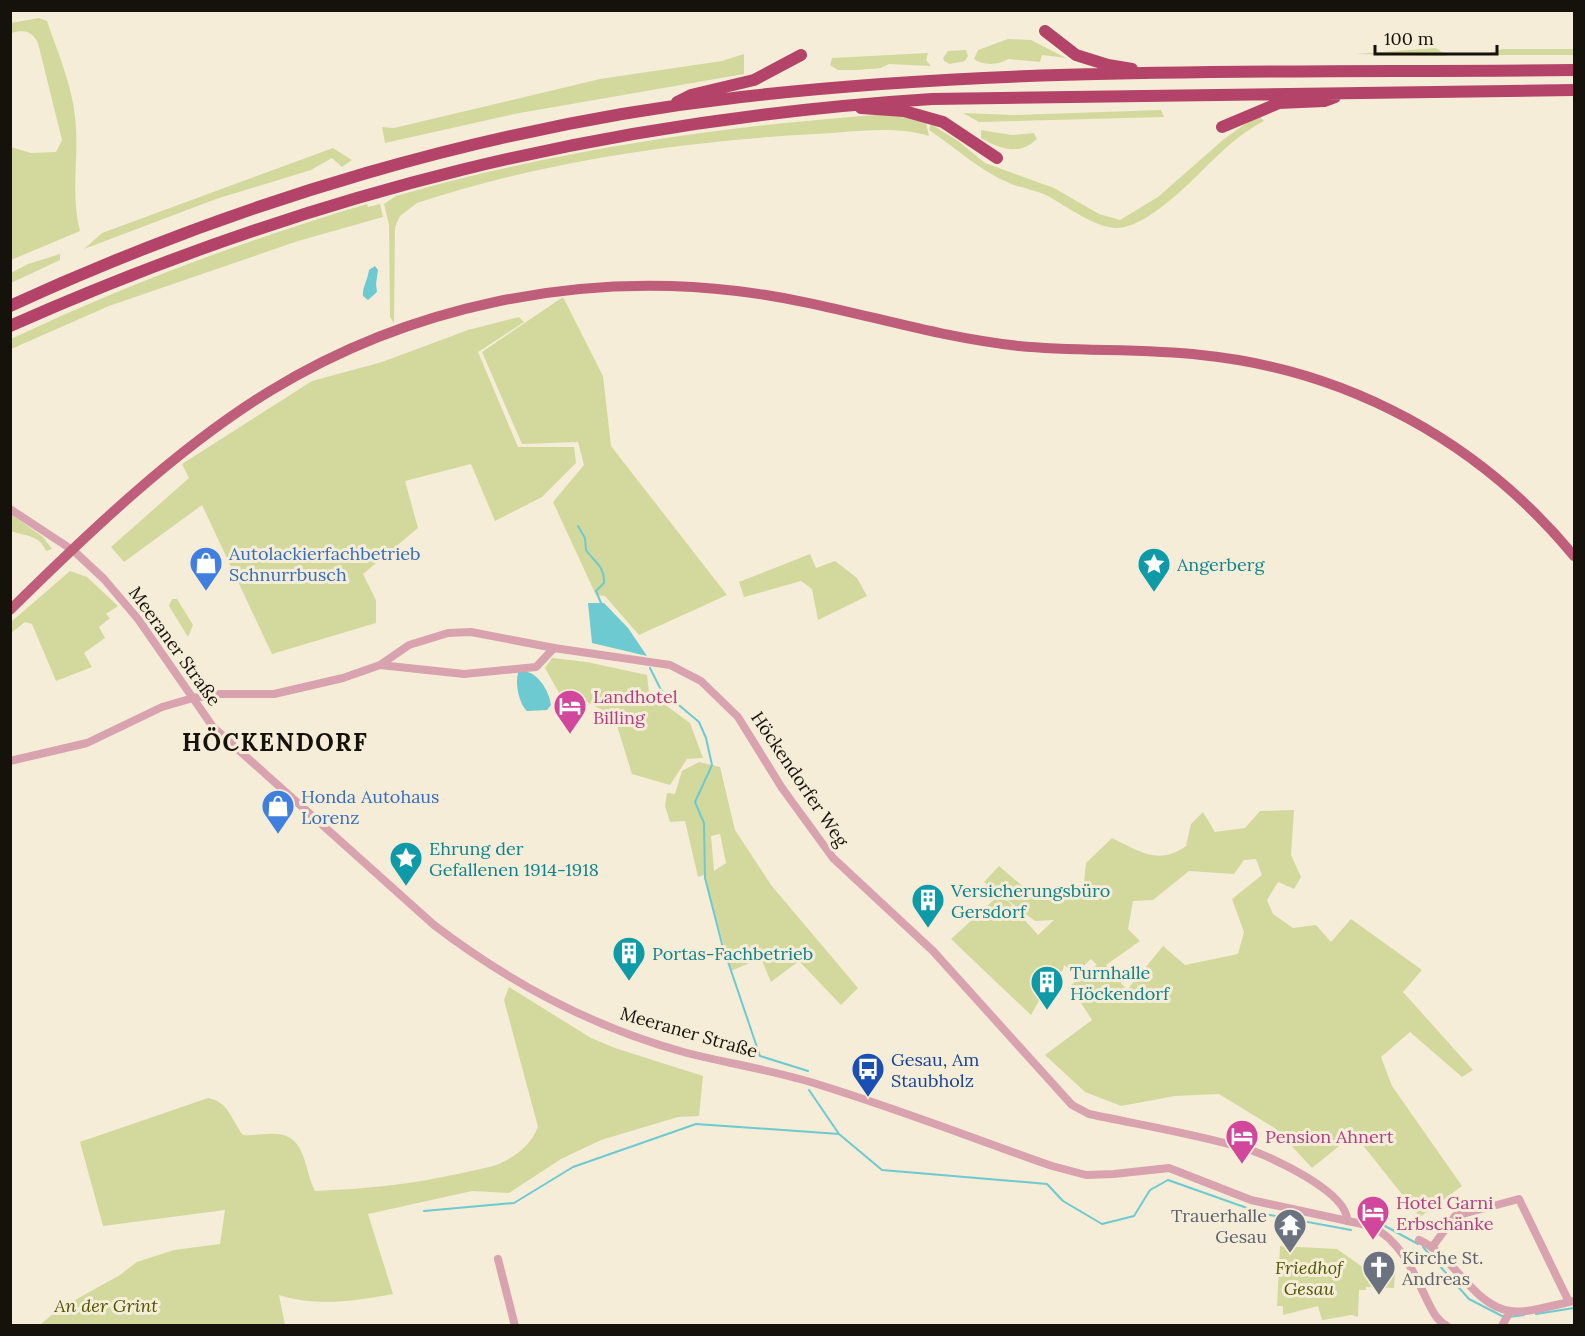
<svg xmlns="http://www.w3.org/2000/svg" width="1585" height="1336" font-family="Lora,serif">
	<rect width="100%" height="100%" fill="#f5edd8"/>
	<path fill="#d3d99c" fill-rule="evenodd" d="M39,18L47,21C59,56 75,92 76,129C78,163 71,197 80,231L11,260V147L31,153L56,152L62,140L38,43C31,30 24,30 11,33V23Z
		M1008,39L1031,40L1066,58L1042,55L1040,62L1008,59C1000,65 983,66 974,59L978,50Z
		M1436,48L1447,56L1356,54Z
		M1502,49H1574V55H1483Z
		M966,50L968,56L965,61L950,64L944,61L943,58L948,51Z
		M928,53L926,60L931,66L889,64L881,68L857,70H838L830,65L832,58Z
		M744,54V74L514,114L385,143L382,127L394,128L600,79L722,61Z
		M1161,110L1164,117L979,122L963,113L1014,115Z
		M888,114L925,118L929,136C893,125 854,132 816,134C682,141 545,161 417,203L400,216L395,227L394,323L390,317L389,225L384,204L396,196C557,150 721,126 888,114Z
		M1258,115L1264,121C1227,140 1205,171 1174,197C1158,210 1139,226 1118,228C1097,229 1066,206 1048,196C1036,190 1021,188 1009,183C980,171 955,147 929,130L931,124L958,141L985,163L1054,188L1099,214L1120,220L1158,197L1224,139Z
		M981,130L1012,135L1034,133L1037,139C1019,156 1000,149 981,138Z
		M333,148L352,160L342,167L332,158L311,170L216,199L84,249L102,233Z
		M367,204L368,207L380,204L383,217L298,241L109,306L11,349V339C125,285 245,240 367,204Z
		M60,254V260L11,283V273L28,264Z
		M563,297L603,376L611,446L727,595L639,635L605,596L596,595L553,502L584,465L578,442L522,444L482,352Z
		M519,317L524,322L478,352L518,447H574L576,463L542,497L495,521L471,464L405,481L418,528L363,574L376,600V623L272,654L202,505L124,562L111,547L189,478L182,464L312,381L382,362L468,330Z
		M11,514L43,537L52,549L46,551C40,535 25,536 11,531Z
		M810,554L816,568L835,561L857,578L867,596L818,620L812,589L801,581L744,597L739,582Z
		M70,571L87,577L118,606L106,614L110,618L99,627L105,638L84,653L92,667L56,681L32,624L25,622L11,633V622Z
		M172,599H177L193,625L188,637L169,606Z
		M552,658L587,662L647,675L649,693L690,723L703,758L687,759L670,785L632,774L614,716L583,700L562,698L545,668Z
		M699,762L720,767L735,830L771,885L858,988L841,1005L799,961L771,982L761,958L731,971L704,875L698,877L685,821L670,822L665,806L667,793L675,794L682,771ZM720,834L726,863L714,871L711,836Z
		M1294,810L1291,855L1301,877L1294,889L1278,882L1267,900L1273,914L1293,928L1316,925L1331,942L1351,919L1422,970L1403,992L1473,1070L1462,1077L1410,1032L1381,1057L1392,1086L1462,1186L1420,1217L1354,1134L1312,1168L1276,1129L1219,1094L1175,1096L1121,1106L1085,1092L1045,1055L1092,1020L1070,986L1097,965L1091,959L1075,974L1064,965L1063,970L1044,992L1031,1015L951,939L996,898L1008,901L1038,935L1054,920L1035,921L984,882L999,866L1039,900L1083,893L1086,863L1112,838C1139,851 1158,866 1186,846L1191,824L1203,812L1215,832L1245,828L1260,811ZM1256,859L1262,875L1232,899L1244,932L1238,954L1185,965L1163,946L1127,990L1106,965L1140,941L1128,929L1133,901L1153,900L1189,871L1234,874L1244,860Z
		M509,987L591,1038L615,1048L703,1076L699,1116L678,1117L601,1140L561,1159L509,1193L472,1191L368,1214L393,1294C356,1301 315,1307 279,1295L285,1325H40L57,1310L120,1275L137,1262L174,1250L220,1244L225,1210L103,1226L80,1142L208,1098C229,1102 231,1120 243,1135C254,1136 265,1133 276,1134C307,1135 304,1171 315,1191C365,1189 414,1184 462,1173C474,1170 488,1168 499,1164C516,1156 531,1145 538,1127L504,1000Z
		M1280,1246L1337,1249L1364,1268L1395,1271L1394,1288L1366,1287V1290H1359L1358,1317L1352,1315L1322,1320L1318,1306L1283,1315V1306H1277Z"/>
	<path fill="#6ccad0" d="M375,266L378,270L376,284L377,292L368,300L363,296C362,288 368,279 369,270Z
		M588,603H604L628,628L647,656L592,643Z
		M519,671C536,669 549,690 551,705L547,710L527,711C519,704 514,681 519,671Z"/>
	<g fill="none" stroke-linecap="round" stroke-linejoin="round">
		<path stroke="#6ccad0" stroke-width="2" d="M578,526L585,538L586,550C594,562 605,566 604,583L596,591L601,603
			M650,668L661,690L699,722L706,738L712,765L695,802L704,823L705,878L722,944L760,1056L808,1071
			M809,1090L839,1134
			M424,1211L514,1203L573,1167L696,1124L839,1134L882,1170L1047,1184L1063,1201L1102,1224L1134,1216L1150,1190L1168,1180L1264,1214L1351,1230
			M1374,1220L1418,1244
			M1423,1247L1469,1299L1504,1317
			M1536,1314L1574,1308
			M1509,1317L1524,1315"/>
		<path stroke="#d9a2af" stroke-width="8" d="M10,509L74,551L104,579L138,619L213,727L434,925C510,983 594,1028 687,1053C731,1064 777,1071 820,1085C898,1109 975,1139 1052,1166L1086,1175L1114,1174L1169,1168L1251,1200L1371,1226C1401,1241 1413,1271 1427,1300C1432,1310 1436,1320 1447,1326
			M380,665L464,674L536,667L554,648
			M10,761L87,743L162,707L193,698L221,694H274L343,678L380,665L409,645L448,633L471,632L554,648L670,665L701,681L738,717L782,788L833,858L933,951L1072,1105L1089,1114C1141,1125 1196,1134 1247,1149C1271,1156 1349,1193 1347,1221
			M1419,1240C1453,1254 1473,1306 1510,1311C1527,1314 1557,1304 1574,1301
			M1433,1246L1455,1216L1519,1199L1569,1302
			M498,1259L515,1326
			M1502,1326L1510,1311"/>
		<path stroke="#bf5e7a" stroke-width="10" d="M10,610C88,533 177,448 270,391C409,306 575,272 737,291C833,302 923,336 1019,346C1080,352 1141,348 1201,355C1349,370 1480,442 1574,556"/>
		<path stroke="#b34368" stroke-width="12" d="M1045,31L1076,55L1108,65L1132,69
			M677,102L691,95L754,80L801,55
			M861,108L904,111L943,122L997,158
			M1222,127L1279,103L1324,101L1335,97
			M10,306C241,200 489,126 741,97C1017,65 1297,73 1574,70
			M10,326C312,192 602,120 932,99L1574,90"/>
	</g>
	<defs>
		<g id="shop-pin" transform="scale(1.725)"><path d="M0 17L-7.5 6A9.5 9.5 0 1 1 7.5 6Z" fill="#3f7fe0" stroke="#f5edd8"/><path d="M-5-2.5h2.3a2.7 3.5 0 0 1 5.4 0H5L5.5 6h-11ZM-1.5-2.5h3a1.5 2.3 0 0 0-3 0Z" fill="#fff"/></g>
		<g id="sight-pin" transform="scale(1.725)"><path d="M0 17L-7.5 6A9.5 9.5 0 1 1 7.5 6Z" fill="#0f9aa8" stroke="#f5edd8"/><path d="M0-6L1.8-2.2L6-1.7L2.9 1.2L3.7 5.4L0 3.3L-3.7 5.4L-2.9 1.2L-6-1.7L-1.8-2.2Z" fill="#fff"/></g>
		<g id="hotel-pin" transform="scale(1.725)"><path d="M0 17L-7.5 6A9.5 9.5 0 1 1 7.5 6Z" fill="#d1479c" stroke="#f5edd8"/><path d="M-6-4.5h1.5V1H6V5H4.5V3h-9V5H-6ZM-4 0a1.8 1.8 0 1 1 3.6 0ZM.5 0V-2.5h3Q6-2.5 6 0Z" fill="#fff"/></g>
		<g id="building-pin" transform="scale(1.725)"><path d="M0 17L-7.5 6A9.5 9.5 0 1 1 7.5 6Z" fill="#0f9aa8" stroke="#f5edd8"/><path d="M-4-6H4V6H1V3H-1V6H-4ZM-2.5-4.3h1.7v1.8h-1.7ZM.8-4.3h1.7v1.8H.8ZM-2.5-1h1.7V.8h-1.7ZM.8-1h1.7V.8H.8Z" fill="#fff"/></g>
		<g id="bus-pin" transform="scale(1.725)"><path d="M0 17L-7.5 6A9.5 9.5 0 1 1 7.5 6Z" fill="#1a4fb4" stroke="#f5edd8"/><path d="M-5-6H5V4H4V6H2V4H-2V6H-4V4H-5ZM-3.5-4V0h7V-4ZM-3.5 1.2v1.5H-2V1.2ZM2 1.2v1.5H3.5V1.2Z" fill="#fff"/></g>
		<g id="temple-pin" transform="scale(1.725)"><path d="M0 17L-7.5 6A9.5 9.5 0 1 1 7.5 6Z" fill="#6b7280" stroke="#f5edd8"/><path d="M0-6L5-2H3V0L6.5 2.5H4V6H1.5V3h-3V6H-4V2.5H-6.5L-3 0V-2H-5Z" fill="#fff"/></g>
		<g id="church-pin" transform="scale(1.725)"><path d="M0 17L-7.5 6A9.5 9.5 0 1 1 7.5 6Z" fill="#6b7280" stroke="#f5edd8"/><path d="M-1.2-6h2.4v3.5h3.3v2.4h-3.3V6h-2.4V-.1h-3.3v-2.4h3.3Z" fill="#fff"/></g>
	</defs>
	<g fill-rule="evenodd">
		<use href="#shop-pin" x="206" y="563"/>
		<use href="#sight-pin" x="1154" y="564"/>
		<use href="#hotel-pin" x="570" y="706"/>
		<use href="#shop-pin" x="278" y="806"/>
		<use href="#sight-pin" x="406" y="858"/>
		<use href="#building-pin" x="928" y="900"/>
		<use href="#building-pin" x="629" y="953"/>
		<use href="#building-pin" x="1047" y="982"/>
		<use href="#bus-pin" x="868" y="1069"/>
		<use href="#hotel-pin" x="1242" y="1136"/>
		<use href="#hotel-pin" x="1373" y="1212"/>
		<use href="#temple-pin" x="1290" y="1225"/>
		<use href="#church-pin" x="1379" y="1267"/>
	</g>
	<g text-anchor="middle" dominant-baseline="central" stroke-width="6" stroke-linejoin="round" paint-order="stroke">
		<g font-size="18" fill="#366cbe" stroke="#f5edd8" text-anchor="start">
			<text x="229" y="553">Autolackierfachbetrieb<tspan x="229" dy="21">Schnurrbusch</tspan></text>
			<text x="301" y="796">Honda Autohaus<tspan x="301" dy="21">Lorenz</tspan></text>
		</g>
		<g font-size="18" fill="#0d838f" stroke="#f5edd8" text-anchor="start">
			<text x="1177" y="564">Angerberg</text>
			<text x="429" y="848">Ehrung der<tspan x="429" dy="21">Gefallenen 1914-1918</tspan></text>
			<text x="951" y="890">Versicherungsbüro<tspan x="951" dy="21">Gersdorf</tspan></text>
			<text x="652" y="953">Portas-Fachbetrieb</text>
			<text x="1070" y="972">Turnhalle<tspan x="1070" dy="21">Höckendorf</tspan></text>
		</g>
		<g font-size="18" fill="#15120b" stroke="#f5edd8">
			<text transform="translate(175 646) rotate(54)">Meeraner Straße</text>
			<text transform="translate(800 779) rotate(56)">Höckendorfer Weg</text>
			<text transform="translate(689 1032) rotate(16)">Meeraner Straße</text>
		</g>
		<g font-size="18" fill="#b23c85" stroke="#f5edd8" text-anchor="start">
			<text x="593" y="696">Landhotel<tspan x="593" dy="21">Billing</tspan></text>
			<text x="1265" y="1136">Pension Ahnert</text>
			<text x="1396" y="1202">Hotel Garni<tspan x="1396" dy="21">Erbschänke</tspan></text>
		</g>
		<g font-size="18" fill="#164399" stroke="#f5edd8" text-anchor="start">
			<text x="891" y="1059">Gesau, Am<tspan x="891" dy="21">Staubholz</tspan></text>
		</g>
		<g font-size="18" fill="#5b616d" stroke="#f5edd8" text-anchor="end">
			<text x="1267" y="1215">Trauerhalle<tspan x="1267" dy="21">Gesau</tspan></text>
			<text x="1402" y="1257" text-anchor="start">Kirche St.<tspan x="1402" dy="21">Andreas</tspan></text>
		</g>
		<g font-size="18" font-style="italic" fill="#515501" stroke="#f5edd8">
			<text x="1309" y="1267">Friedhof<tspan x="1309" dy="21">Gesau</tspan></text>
			<text x="106" y="1305">An der Grint</text>
		</g>
		<g font-size="24" font-weight="bold" letter-spacing="1.5" fill="#15120b" stroke="#f5edd8">
			<text x="275" y="742">HÖCKENDORF</text>
		</g>
	</g>
	<rect width="1585" height="1336" fill="none" stroke="#15120b" stroke-width="24"/>
	<path d="M1375 45v9h122v-9" fill="none" stroke="#15120b" stroke-width="3"/>
	<text x="1384" y="45" font-size="18" fill="#15120b" stroke="#f5edd8" stroke-width="4.5" paint-order="stroke">100 m</text>
</svg>
